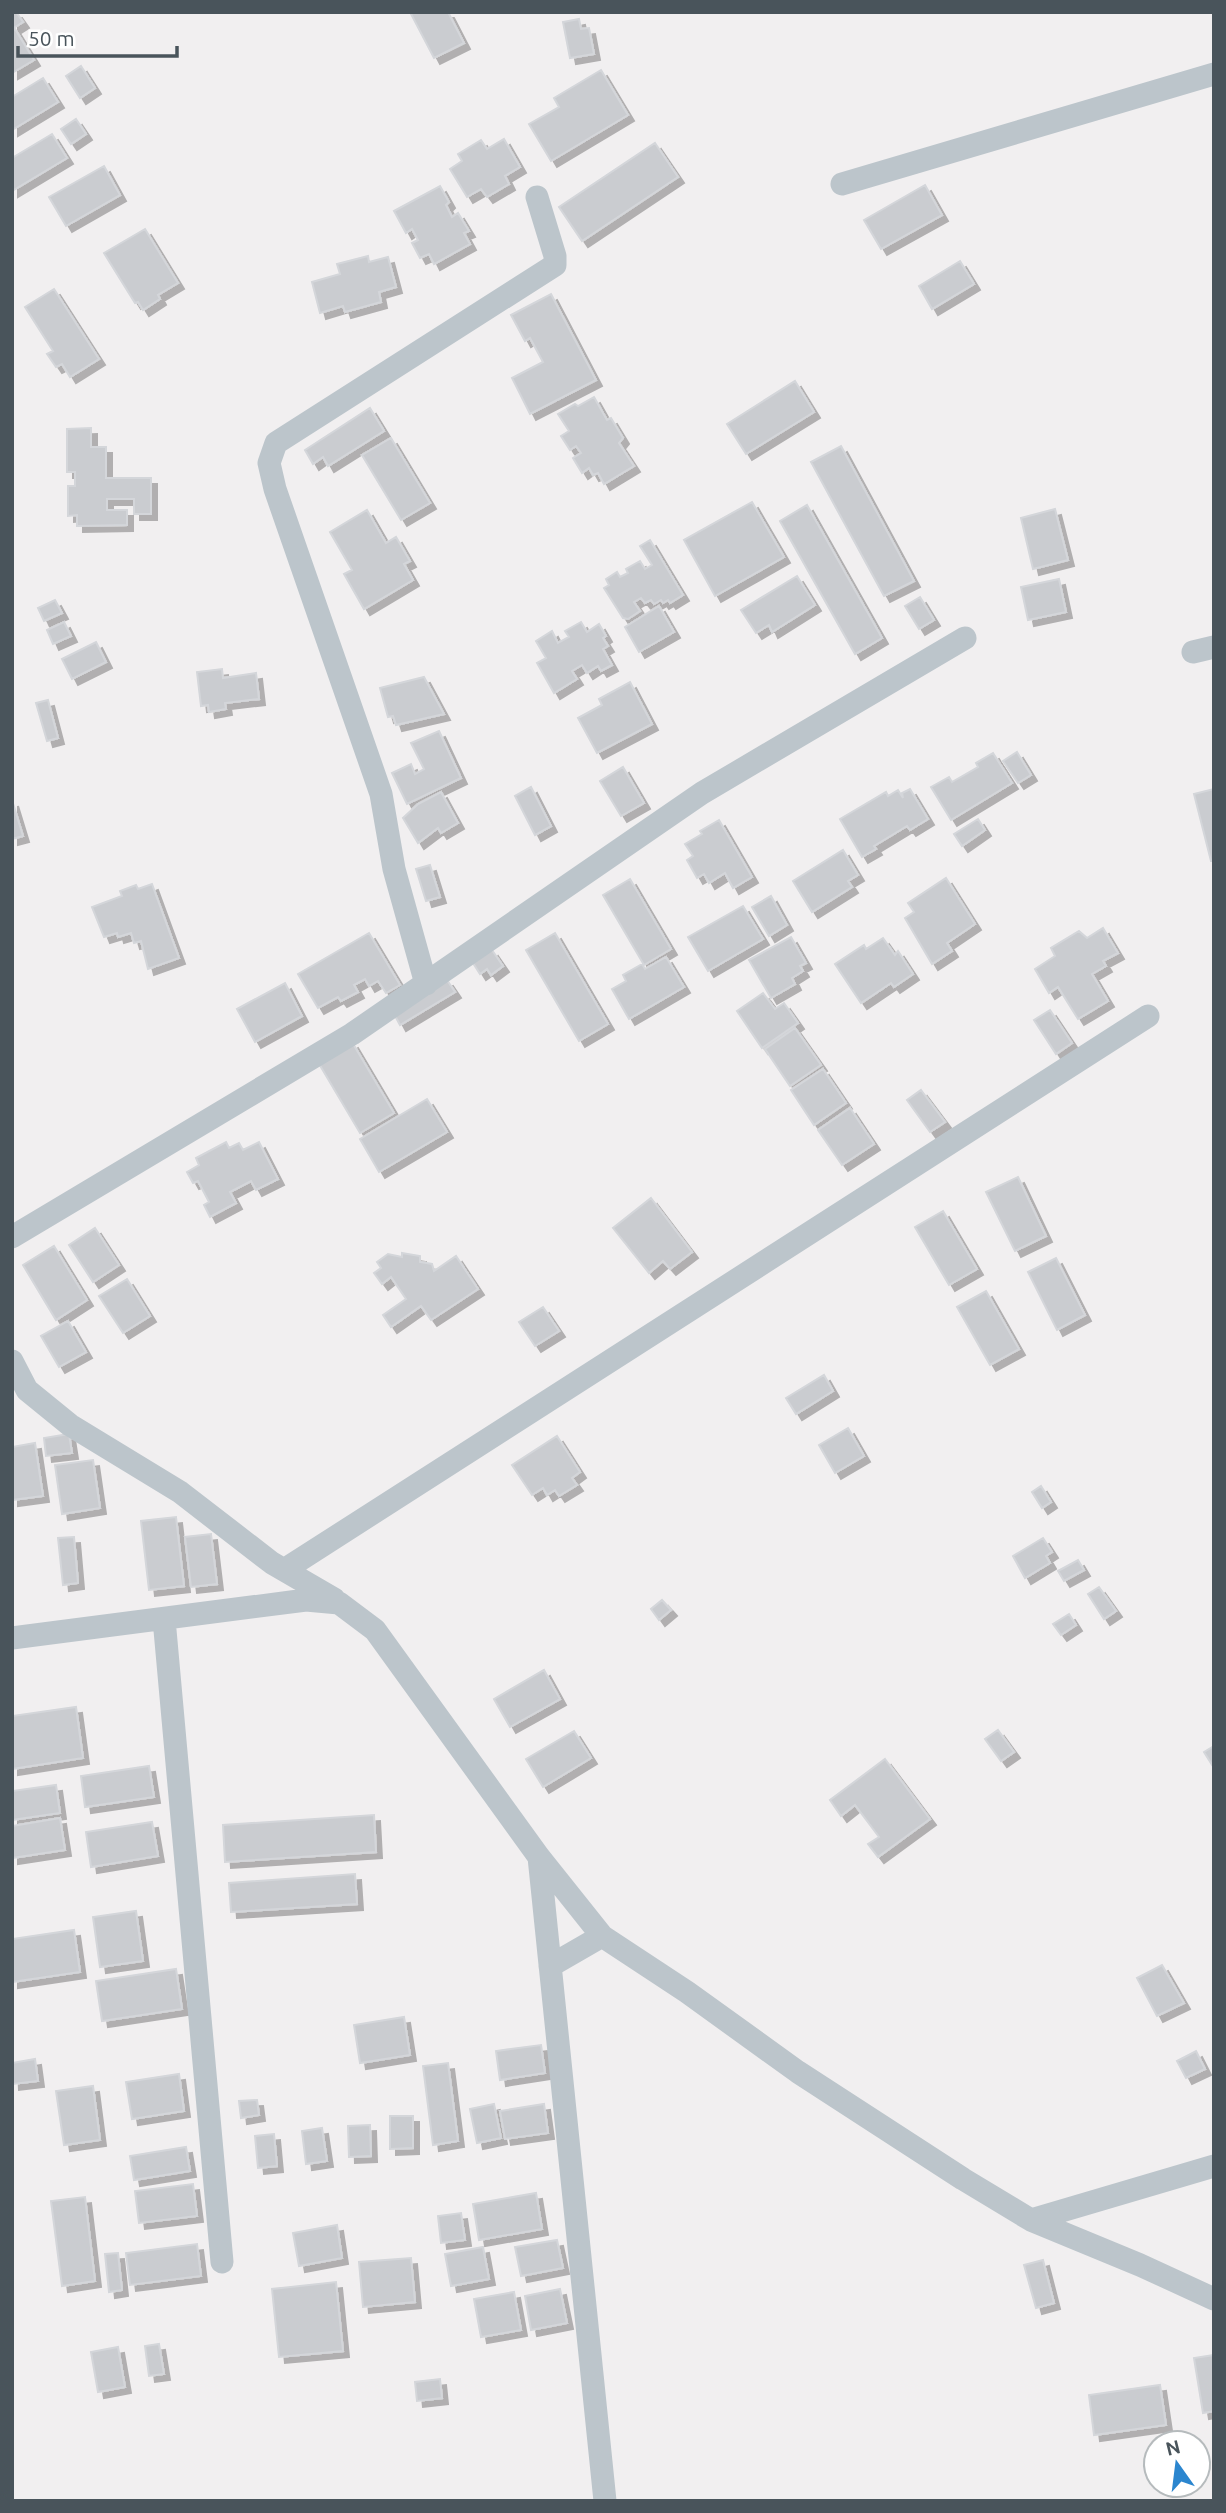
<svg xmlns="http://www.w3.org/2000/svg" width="1226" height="2513" font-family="Ubuntu,sans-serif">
	<defs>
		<filter id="shadow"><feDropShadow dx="6" dy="6" stdDeviation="0" flood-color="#0004"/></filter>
	</defs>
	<rect width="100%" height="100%" fill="#f1eff0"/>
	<path fill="#caccd0" stroke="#d4d6da" stroke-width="2" filter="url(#shadow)" d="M12,12H16L23,22L12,29Z
		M410,12H448L464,43L434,58Z
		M579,19L581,29L589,28L594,54L570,58L563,22Z
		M15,29L34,60L12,73V31Z
		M81,66L95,88L80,98L66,76Z
		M601,70L628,115L551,161L529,124L559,107L554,98Z
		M43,78L58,102L12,130V97Z
		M76,119L86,134L71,144L61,129Z
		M52,134L67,158L12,191V158Z
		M504,139L520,167L505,176L509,184L487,197L481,189L467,197L450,169L462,161L458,154L481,140L487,149Z
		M655,143L678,177L582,241L559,207Z
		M104,166L120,195L66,226L49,197Z
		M925,185L942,215L881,249L864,220Z
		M440,186L449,202L446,205L452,217L458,213L469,231L464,233L470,244L434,264L429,254L420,258L412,243L418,240L412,229L406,233L394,211Z
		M145,229L178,283L158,295L160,299L143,310L138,302L135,303L104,253Z
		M368,256L369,262L388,257L396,287L379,292L381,302L345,312L343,306L320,313L312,282L340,274L337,264Z
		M960,261L974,284L932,309L919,286Z
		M54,289L99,359L70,377L62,364L56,367L47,354L53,351L25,307Z
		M551,294L596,380L530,414L512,378L543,362L530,338L525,341L511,315Z
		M795,381L814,412L746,454L727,424Z
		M594,397L607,420L611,418L623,438L619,443L634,466L604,484L598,473L593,475L589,468L582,473L573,458L581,453L576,446L570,450L561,436L569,431L558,414L575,404L578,406Z
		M370,408L384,431L328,466L323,457L313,464L305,450Z
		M91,428V447H106V478H151V514H134V499H107V510H127V525L77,526V515L68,516V486H75V472H67V429Z
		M391,438L430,503L401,520L362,455Z
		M841,446L914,581L884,596L811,462Z
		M752,502L784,557L715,596L684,540Z
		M807,505L882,638L855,654L780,521Z
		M1055,509L1068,560L1033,569L1021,518Z
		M367,510L386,543L396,537L410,561L404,564L413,580L364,609L344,574L352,570L330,532Z
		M650,540L683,595L670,603L668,600L663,603L661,600L654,604L651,600L645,603L641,598L634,602L640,611L628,619L623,618L604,588L609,585L606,579L617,572L620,577L628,573L626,569L640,561L645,569L652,565L640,546Z
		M797,576L815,605L772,632L769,625L756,633L741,610Z
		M1059,579L1066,612L1028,620L1021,587Z
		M920,597L934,620L919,629L905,606Z
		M55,600L62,613L44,621L38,608Z
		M659,606L674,632L639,652L625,627Z
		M64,622L71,636L53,644L47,630Z
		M581,622L587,632L599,624L606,636L603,638L608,646L603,649L612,665L601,671L598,666L587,673L582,665L572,671L577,679L554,693L537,663L546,658L536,641L552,631L558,643L569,637L565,631Z
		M96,642L106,662L72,679L62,659Z
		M222,669L223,678L256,673L259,699L225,703L226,709L209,712L208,705L201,706L197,672Z
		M424,677L444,714L396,725L393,716L388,717L380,688Z
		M630,682L652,724L597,753L578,718L602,705L599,699Z
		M48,700L58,738L47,741L36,703Z
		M439,731L461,778L407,804L392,773L411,764L415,774L424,769L411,743Z
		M1017,752L1031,775L1018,783L1003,761Z
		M993,753L1012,783L951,820L931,787L949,777L952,782L978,767L976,763Z
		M623,767L644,803L621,816L600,781Z
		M531,787L551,826L535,835L515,796Z
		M910,789L928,819L910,830L907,826L874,846L876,849L862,857L840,819L886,792L888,796L898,790L903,798L902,793Z
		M1214,789V861H1211L1194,794Z
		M441,792L458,823L441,833L438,828L418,843L403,818L418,804Z
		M12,800L23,836L12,839Z
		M978,819L985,830L962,846L954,834Z
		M719,820L752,877L733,888L725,873L709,883L704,874L697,878L687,860L693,856L685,844L702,834L700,831Z
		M843,850L858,875L848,881L852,887L812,912L793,881Z
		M430,865L440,897L426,901L416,869Z
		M946,878L975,924L947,943L952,951L932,964L905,918L914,912L908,903Z
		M630,879L671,949L644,965L603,895Z
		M152,884L179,958L148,969L141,941L134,943L131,933L118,937L117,933L104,937L92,907L122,896L120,891L136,885L138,889Z
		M771,896L787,925L769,936L752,907Z
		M743,906L763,939L708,971L688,937Z
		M1103,928L1118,953L1103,961L1106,966L1092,974L1108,1001L1078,1019L1058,987L1049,993L1035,969L1055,956L1051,948L1079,931L1087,938Z
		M369,933L400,985L386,993L378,981L369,986L365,979L354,985L358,992L341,1001L338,997L318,1008L298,974Z
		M555,933L608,1024L579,1041L526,950Z
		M791,937L806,963L800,966L803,971L792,978L795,984L771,998L749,960Z
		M883,938L895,955L898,951L913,974L894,987L891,983L861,1003L835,964L864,945L866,949Z
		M492,950L503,966L491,975L487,969L480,974L473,963Z
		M666,957L684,987L629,1019L612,989L626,981L623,975L642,964L645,969Z
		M447,980L455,992L400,1025L393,1012Z
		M285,983L302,1016L255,1042L237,1009Z
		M763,993L775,1009L784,1003L798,1023L762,1048L737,1011Z
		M1050,1010L1072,1043L1056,1054L1034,1020Z
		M795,1028L821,1065L790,1086L765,1049Z
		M352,1042L394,1113L360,1133L318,1062Z
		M823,1069L846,1103L814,1125L791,1090Z
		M921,1090L945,1122L930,1132L907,1100Z
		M427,1099L447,1132L379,1172L360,1139Z
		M850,1108L874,1144L842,1165L818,1130Z
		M226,1142L229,1148L239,1143L243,1150L259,1142L278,1179L256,1190L251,1181L230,1192L236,1203L210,1217L204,1205L209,1202L198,1181L193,1183L187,1172L199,1165L196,1158Z
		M1018,1177L1046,1236L1015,1251L986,1192Z
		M651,1198L692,1252L670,1269L663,1261L649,1273L613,1228Z
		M943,1211L977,1269L949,1285L915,1227Z
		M95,1228L119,1265L93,1282L69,1245Z
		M54,1246L87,1300L56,1320L23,1265Z
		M402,1253L420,1256V1262L432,1264L434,1271L456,1256L478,1289L431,1320L421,1306L391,1327L383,1315L406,1299L391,1277L382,1284L374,1273L381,1268L377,1262L388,1254L402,1257Z
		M1056,1258L1085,1315L1057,1330L1028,1272Z
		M127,1279L150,1316L123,1333L99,1296Z
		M986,1291L1019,1349L990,1365L957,1307Z
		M543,1307L559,1331L535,1346L519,1322Z
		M68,1321L86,1352L59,1367L41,1336Z
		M824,1375L833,1391L796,1414L786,1398Z
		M848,1428L864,1456L835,1473L819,1445Z
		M69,1434L72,1453L46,1456L44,1438Z
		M557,1436L580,1472L572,1478L577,1485L559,1496L555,1490L547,1495L543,1488L532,1495L512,1465Z
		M35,1443L43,1496L12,1500V1447Z
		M93,1460L100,1508L62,1514L55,1465Z
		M1041,1486L1051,1502L1042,1508L1032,1492Z
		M176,1517L184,1586L149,1590L141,1521Z
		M211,1534L217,1584L191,1587L185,1537Z
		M74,1537L78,1583L63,1585L58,1538Z
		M1043,1538L1052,1552L1046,1556L1050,1563L1025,1578L1013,1556Z
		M1078,1560L1084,1570L1064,1581L1058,1571Z
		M1099,1587L1116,1611L1104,1619L1088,1594Z
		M662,1600L671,1610L659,1620L651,1609Z
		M1069,1614L1076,1625L1061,1635L1053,1624Z
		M544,1670L560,1699L510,1727L494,1699Z
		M76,1707L83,1758L12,1769V1716Z
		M998,1730L1014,1752L1001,1761L985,1739Z
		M574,1731L591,1758L543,1787L526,1759Z
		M1214,1746V1768L1204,1752Z
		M885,1759L930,1819L878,1857L868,1844L879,1837L855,1805L841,1816L830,1800Z
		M149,1766L154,1797L85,1807L81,1776Z
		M56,1785L60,1813L12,1820V1791Z
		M374,1815L376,1852L225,1862L223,1825Z
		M60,1818L65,1850L12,1858V1826Z
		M152,1822L158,1856L91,1867L86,1832Z
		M355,1874L357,1904L231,1912L229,1883Z
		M136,1911L143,1961L100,1967L93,1917Z
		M74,1930L80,1972L12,1982V1939Z
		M1162,1965L1184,2003L1157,2016L1137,1978Z
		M176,1969L182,2009L102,2021L96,1981Z
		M404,2017L410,2055L360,2063L354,2025Z
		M541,2045L545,2073L500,2080L496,2051Z
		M1196,2051L1205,2069L1186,2078L1177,2061Z
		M35,2059L38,2081L13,2084L12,2063Z
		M448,2063L458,2141L433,2145L423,2066Z
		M179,2074L184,2111L132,2119L126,2082Z
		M93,2086L100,2140L64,2145L56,2091Z
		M257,2100L259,2115L241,2118L239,2101Z
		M494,2104L501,2138L477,2143L470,2109Z
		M544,2104L548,2133L505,2139L500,2111Z
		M390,2116H413V2148L390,2149Z
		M370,2125L371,2156L349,2157L348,2126Z
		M322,2128L327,2161L306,2164L302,2131Z
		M274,2134L277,2166L258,2168L255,2136Z
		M186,2147L190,2171L134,2180L130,2156Z
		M193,2184L197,2216L139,2223L135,2191Z
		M536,2193L542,2229L479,2240L473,2204Z
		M85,2197L95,2281L62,2286L51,2201Z
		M461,2213L465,2240L441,2243L438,2216Z
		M337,2225L342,2258L299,2266L293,2233Z
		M557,2240L563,2268L521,2276L515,2247Z
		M197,2244L201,2276L130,2285L126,2253Z
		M483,2247L489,2279L451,2286L445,2254Z
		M118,2253L122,2290L109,2292L105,2254Z
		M411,2258L415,2302L363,2307L359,2262Z
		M1043,2260L1054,2303L1036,2308L1024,2265Z
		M336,2282L343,2351L279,2357L272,2289Z
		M560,2289L567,2323L531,2330L525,2296Z
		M514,2292L521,2330L481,2337L474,2299Z
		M159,2344L164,2374L149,2376L145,2346Z
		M118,2347L125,2387L98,2392L91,2352Z
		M1214,2355V2411L1203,2413L1194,2358Z
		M440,2379L442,2398L417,2401L415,2382Z
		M1160,2385L1166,2425L1094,2435L1089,2395Z"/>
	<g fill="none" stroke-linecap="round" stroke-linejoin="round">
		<path stroke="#bcc5cb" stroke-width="23" d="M842,184L1214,74
			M1193,652L1214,647
			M426,984L394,869L381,794L275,489L269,463L276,443L555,265V256L537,197
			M12,1237L352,1034L702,793L965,638
			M12,1361L27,1390L70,1425L180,1492L272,1563L334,1599
			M284,1570L1148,1016
			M164,1619L222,2262
			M12,1638L306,1600L339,1603L375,1630L539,1857L602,1936L687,1992L798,2072L963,2179L1031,2220L1140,2265L1214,2299
			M539,1857L605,2501
			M550,1966L602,1936
			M1031,2220L1214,2166"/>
	</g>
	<rect width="1226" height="2513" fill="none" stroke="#49545b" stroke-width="28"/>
	<g transform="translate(1177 2464) rotate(346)"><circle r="33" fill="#ffffff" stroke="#b6bbbd" stroke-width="2"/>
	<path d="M0-5L12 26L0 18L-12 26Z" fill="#2b86cf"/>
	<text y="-10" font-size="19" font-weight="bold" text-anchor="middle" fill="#49545b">N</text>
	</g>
	<path d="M18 46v10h159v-10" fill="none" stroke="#49545b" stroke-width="3.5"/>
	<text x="28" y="46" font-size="21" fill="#49545b" stroke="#ffffff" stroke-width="5" paint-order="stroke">50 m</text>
</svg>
